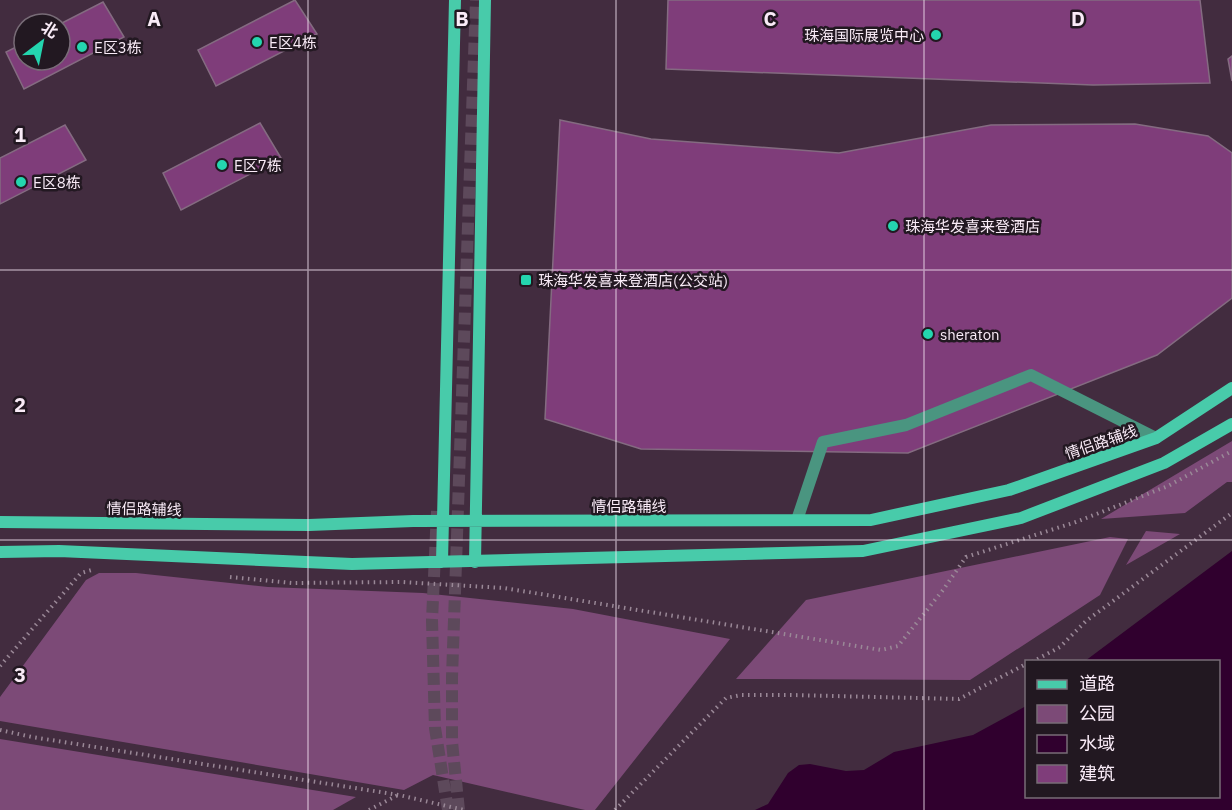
<svg xmlns="http://www.w3.org/2000/svg" width="1232" height="810" font-family="'IBM Plex Sans','Noto Sans SC',sans-serif">
	<rect width="100%" height="100%" fill="#422c3f"/>
	<path fill="#7c4a77" d="M1232,441V482H1227L1185,513L1101,519Z
		M1146,531L1180,534L1126,565Z
		M1110,537L1128,539L1100,595L970,680L736,679L806,600Z
		M99,573H136L268,587L423,593L573,609L730,639L595,810H585L433,775L404,790L0,721V697L86,580Z
		M0,739L356,797L333,810H0Z"/>
	<path fill="#30002e" d="M1232,551V810H755L768,804L788,773L799,765L810,764L846,771L864,770L894,752L973,735L1026,706V796H1218V662L1085,661Z"/>
	<path fill="#7f3d7a" stroke="#846b81" stroke-width="1.5" d="M295,0L317,34L216,86L198,50Z
		M668,0H1200L1210,83L1093,85L666,69Z
		M103,2L124,37L24,89L6,52L24,43V60H60V24Z
		M1232,56V81L1228,59Z
		M560,120L651,139L839,153L991,125L1135,124L1208,136L1232,153V298L1157,355L908,453L641,449L545,419Z
		M260,123L281,158L181,210L163,173Z
		M65,125L86,160L0,204V158Z"/>
	<g fill="none" stroke-linecap="round" stroke-linejoin="round">
		<path stroke="#5d495b" stroke-width="12" stroke-dasharray="12 6" stroke-linecap="butt" d="M437,511L432,620L435,728L448,810
			M459,810L452,742V677L476,0"/>
		<path stroke="#9a8897" stroke-width="4" stroke-dasharray="1.5 4.5" stroke-linecap="butt" d="M230,577L292,583L402,582L504,588L881,650L898,646L943,590L966,557L1076,522L1168,486L1232,451
			M1032,662L1060,647L1086,621L1232,513
			M0,666L81,573L95,569
			M0,730L32,737L399,795L464,810
			M369,810L398,795
			M615,810L726,698L741,695H791L959,699L1026,664"/>
		<path stroke="#4a9580" stroke-width="12" d="M797,520L823,442L906,425L1031,375L1156,438"/>
		<path stroke="#48cbaa" stroke-width="12" d="M0,522L309,525L413,521L871,520L1009,490L1156,438L1232,388
			M0,552L59,551L352,564L863,551L1021,518L1164,463L1232,424
			M442,562L455,0
			M475,562L485,0"/>
	</g>
	<path fill="none" stroke="#f9ebf7" stroke-width="1.5" stroke-opacity="0.55" d="M308,0V810M616,0V810M924,0V810M0,270H1232M0,540H1232"/>
	<g fill="#24d5af" stroke="#221821" stroke-width="2">
		<circle cx="936" cy="35" r="6"/>
		<circle cx="257" cy="42" r="6"/>
		<circle cx="82" cy="47" r="6"/>
		<circle cx="222" cy="165" r="6"/>
		<circle cx="21" cy="182" r="6"/>
		<circle cx="893" cy="226" r="6"/>
		<rect x="520" y="274" width="12" height="12" rx="3"/>
		<circle cx="928" cy="334" r="6"/>
	</g>
	<g text-anchor="middle" dominant-baseline="central" stroke-width="5" stroke-linejoin="round" paint-order="stroke">
		<g font-size="15" fill="#f9ebf7" stroke="#221821" text-anchor="start">
			<text x="924" y="35" text-anchor="end">珠海国际展览中心</text>
			<text x="269" y="42">E区4栋</text>
			<text x="94" y="47">E区3栋</text>
			<text x="234" y="165">E区7栋</text>
			<text x="33" y="182">E区8栋</text>
			<text x="905" y="226">珠海华发喜来登酒店</text>
			<text x="538" y="280">珠海华发喜来登酒店(公交站)</text>
			<text x="940" y="334">sheraton</text>
		</g>
		<g font-size="15" fill="#f9ebf7" stroke="#221821">
			<text transform="translate(1101 442) rotate(-19)">情侣路辅线</text>
			<text x="629" y="506">情侣路辅线</text>
			<text transform="translate(144 509) rotate(1)">情侣路辅线</text>
		</g>
	</g>
	<g font-size="20" text-anchor="middle" font-weight="bold" fill="#f9ebf7" stroke="#221821" stroke-width="5" stroke-linejoin="round" paint-order="stroke">
		<text x="154" y="26">A</text>
		<text x="462" y="26">B</text>
		<text x="770" y="26">C</text>
		<text x="1078" y="26">D</text>
		<text x="20" y="142">1</text>
		<text x="20" y="412">2</text>
		<text x="20" y="682">3</text>
	</g>
	<rect x="1025" y="660" width="195" height="138" fill="#221821" stroke="#786c77" stroke-width="1.5"/>
	<rect x="1037" y="680" width="30" height="9" fill="#48cbaa" stroke="#786c77" stroke-width="1.5"/>
	<text x="1079" y="690" font-size="18" fill="#f9ebf7">道路</text>
	<rect x="1037" y="705" width="30" height="18" fill="#7c4a77" stroke="#786c77" stroke-width="1.5"/>
	<text x="1079" y="720" font-size="18" fill="#f9ebf7">公园</text>
	<rect x="1037" y="735" width="30" height="18" fill="#30002e" stroke="#786c77" stroke-width="1.5"/>
	<text x="1079" y="750" font-size="18" fill="#f9ebf7">水域</text>
	<rect x="1037" y="765" width="30" height="18" fill="#7f3d7a" stroke="#786c77" stroke-width="1.5"/>
	<text x="1079" y="780" font-size="18" fill="#f9ebf7">建筑</text>
	<g transform="translate(42 42) rotate(32)"><circle r="28" fill="#221821" stroke="#786c77" stroke-width="1.5"/>
	<path d="M0-4.5L10 22L0 15L-10 22Z" fill="#24d5af"/>
	<text y="-9" font-size="16" font-weight="bold" text-anchor="middle" fill="#f9ebf7">北</text>
	</g>
</svg>
